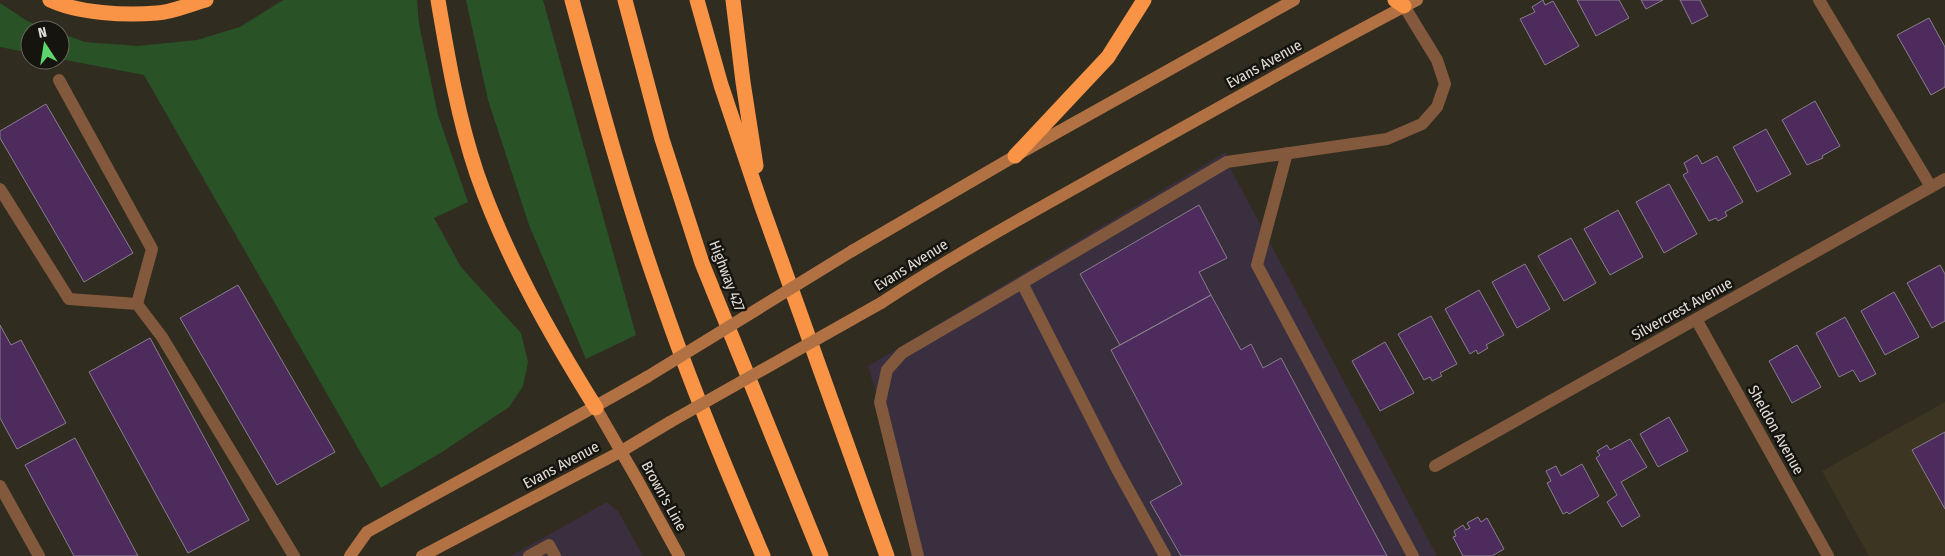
<svg xmlns="http://www.w3.org/2000/svg" width="1945" height="556" font-family="'Fira Sans Condensed',sans-serif">
	<rect width="100%" height="100%" fill="#302c20"/>
	<path fill="#3a2f3e" d="M1226,152L1227,162L1437,556H924L868,366Z
		M607,502L618,511L643,556H511Z"/>
	<path fill="#3c3522" d="M1945,402V556H1869L1822,471Z"/>
	<path fill="#295227" d="M283,0H417L419,24L438,115L468,202L434,218L461,267L521,333L528,362L523,386L509,407L442,452L381,488L144,75L60,59V33L85,42L138,46L197,40L240,27Z
		M466,0H543L636,335L586,359L529,225L488,100Z
		M0,3L27,21L52,30H30V53L0,47Z"/>
	<path fill="#4e2b5d" stroke="#877f8b" d="M1543,0L1545,5L1553,1L1579,46L1545,65L1520,19L1535,12L1532,7Z
		M1577,0H1619L1629,18L1596,36Z
		M1641,0H1663L1646,9Z
		M1680,0H1700L1708,16L1692,24Z
		M1929,18L1945,47V87L1931,95L1897,35Z
		M1815,101L1840,146L1822,156L1823,158L1807,165L1782,120Z
		M46,104L133,253L84,282L0,138V131Z
		M1766,129L1791,174L1757,192L1733,147Z
		M1697,155L1702,164L1717,156L1743,202L1725,212L1727,216L1718,221L1716,218L1709,221L1683,175L1688,172L1684,163Z
		M1669,184L1697,234L1664,253L1636,202Z
		M1199,205L1227,258L1199,272L1211,295L1120,345L1080,274Z
		M1618,210L1643,257L1610,275L1584,229Z
		M1571,238L1596,283L1564,301L1538,256Z
		M1525,264L1550,309L1517,328L1492,282Z
		M1940,265L1945,274V321L1932,328L1907,283Z
		M238,285L335,452L277,485L180,318Z
		M1479,290L1504,335L1486,345L1488,348L1478,354L1476,350L1470,354L1445,309Z
		M1894,292L1919,337L1885,355L1861,311Z
		M1211,295L1241,350L1251,344L1263,368L1281,358L1387,556H1181L1150,502L1182,484L1111,350Z
		M1431,316L1457,364L1440,373L1442,376L1432,381L1430,377L1424,380L1398,334Z
		M1845,317L1876,374L1860,382L1853,370L1839,377L1816,333Z
		M0,325L11,345L21,340L66,423L17,449L0,418Z
		M150,338L249,520L188,553L89,372Z
		M1385,342L1414,393L1380,411L1352,361Z
		M1797,345L1821,387L1792,403L1769,361Z
		M1669,417L1688,451L1658,467L1640,434Z
		M1945,432V509L1912,450Z
		M75,438L138,556H74L25,465Z
		M1630,439L1647,467L1621,482L1640,516L1622,527L1607,502L1617,495L1596,458L1600,455L1597,451L1607,445L1610,450Z
		M1582,464L1599,496L1569,514L1567,512L1563,514L1547,483L1551,481L1546,471L1556,466L1561,476Z
		M1478,517L1481,522L1487,518L1504,549L1492,556H1463L1453,537L1456,536L1454,531L1463,525L1466,530L1470,528L1467,523Z"/>
	<g fill="none" stroke-linecap="round" stroke-linejoin="round">
		<path stroke="#82593d" stroke-width="12" d="M1287,153L1257,265L1413,556
			M0,189L69,299L137,304L152,249L59,80
			M137,304L162,337L294,556
			M0,486L39,556
			M529,556L549,545L555,556
			M918,556L880,402L887,370L902,353L1022,283
			M1165,556L1117,469L1022,283L1227,162L1387,139L1422,124L1437,107L1445,84L1437,60L1404,6"/>
		<path stroke="#82593d" stroke-width="12" d="M1819,0L1931,187
			M1696,319L1828,556
			M1435,466L1945,179"/>
		<path stroke="#b27142" stroke-width="12" d="M852,251L1015,156L1294,0
			M881,303C960,251 1043,206 1125,160C1222,106 1318,51 1417,0
			M596,408L638,481L679,556
			M350,556L367,532C460,480 555,430 647,377
			M422,556L620,452L670,422"/>
		<path stroke="#f99345" stroke-width="15" d="M50,0C78,13 125,16 157,13C173,12 190,4 206,0
			M438,0C448,59 458,118 477,174C506,257 550,334 596,408
			M572,0C599,100 626,200 661,298C691,386 727,471 763,556
			M625,0L662,139L702,263L821,556
			M697,0L721,85L762,207L887,556
			M733,0L743,82L756,166
			M1395,0L1404,6
			M1015,156L1108,57L1144,0"/>
		<path stroke="#b27142" stroke-width="12" d="M647,377L852,251
			M670,422L881,303"/>
	</g>
	<g text-anchor="middle" dominant-baseline="central" stroke-width="5" stroke-linejoin="round" paint-order="stroke">
		<g font-size="15" fill="#e2dfd7" stroke="#16140f">
			<text transform="translate(1264 64) rotate(-29)">Evans Avenue</text>
			<text transform="translate(911 265) rotate(-32)">Evans Avenue</text>
			<text transform="translate(727 276) rotate(69)">Highway 427</text>
			<text transform="translate(1682 309) rotate(-29)">Silvercrest Avenue</text>
			<text transform="translate(1776 430) rotate(61)">Sheldon Avenue</text>
			<text transform="translate(561 465) rotate(-28)">Evans Avenue</text>
			<text transform="translate(664 496) rotate(61)">Brown's Line</text>
		</g>
	</g>
	<g transform="translate(45 45) rotate(348)"><circle r="24" fill="#16140f" stroke="#68655f"/>
	<path d="M0-4L9 19L0 12L-9 19Z" fill="#5ed56c"/>
	<text y="-8" font-size="14" font-weight="bold" text-anchor="middle" fill="#e2dfd7">N</text>
	</g>
</svg>
